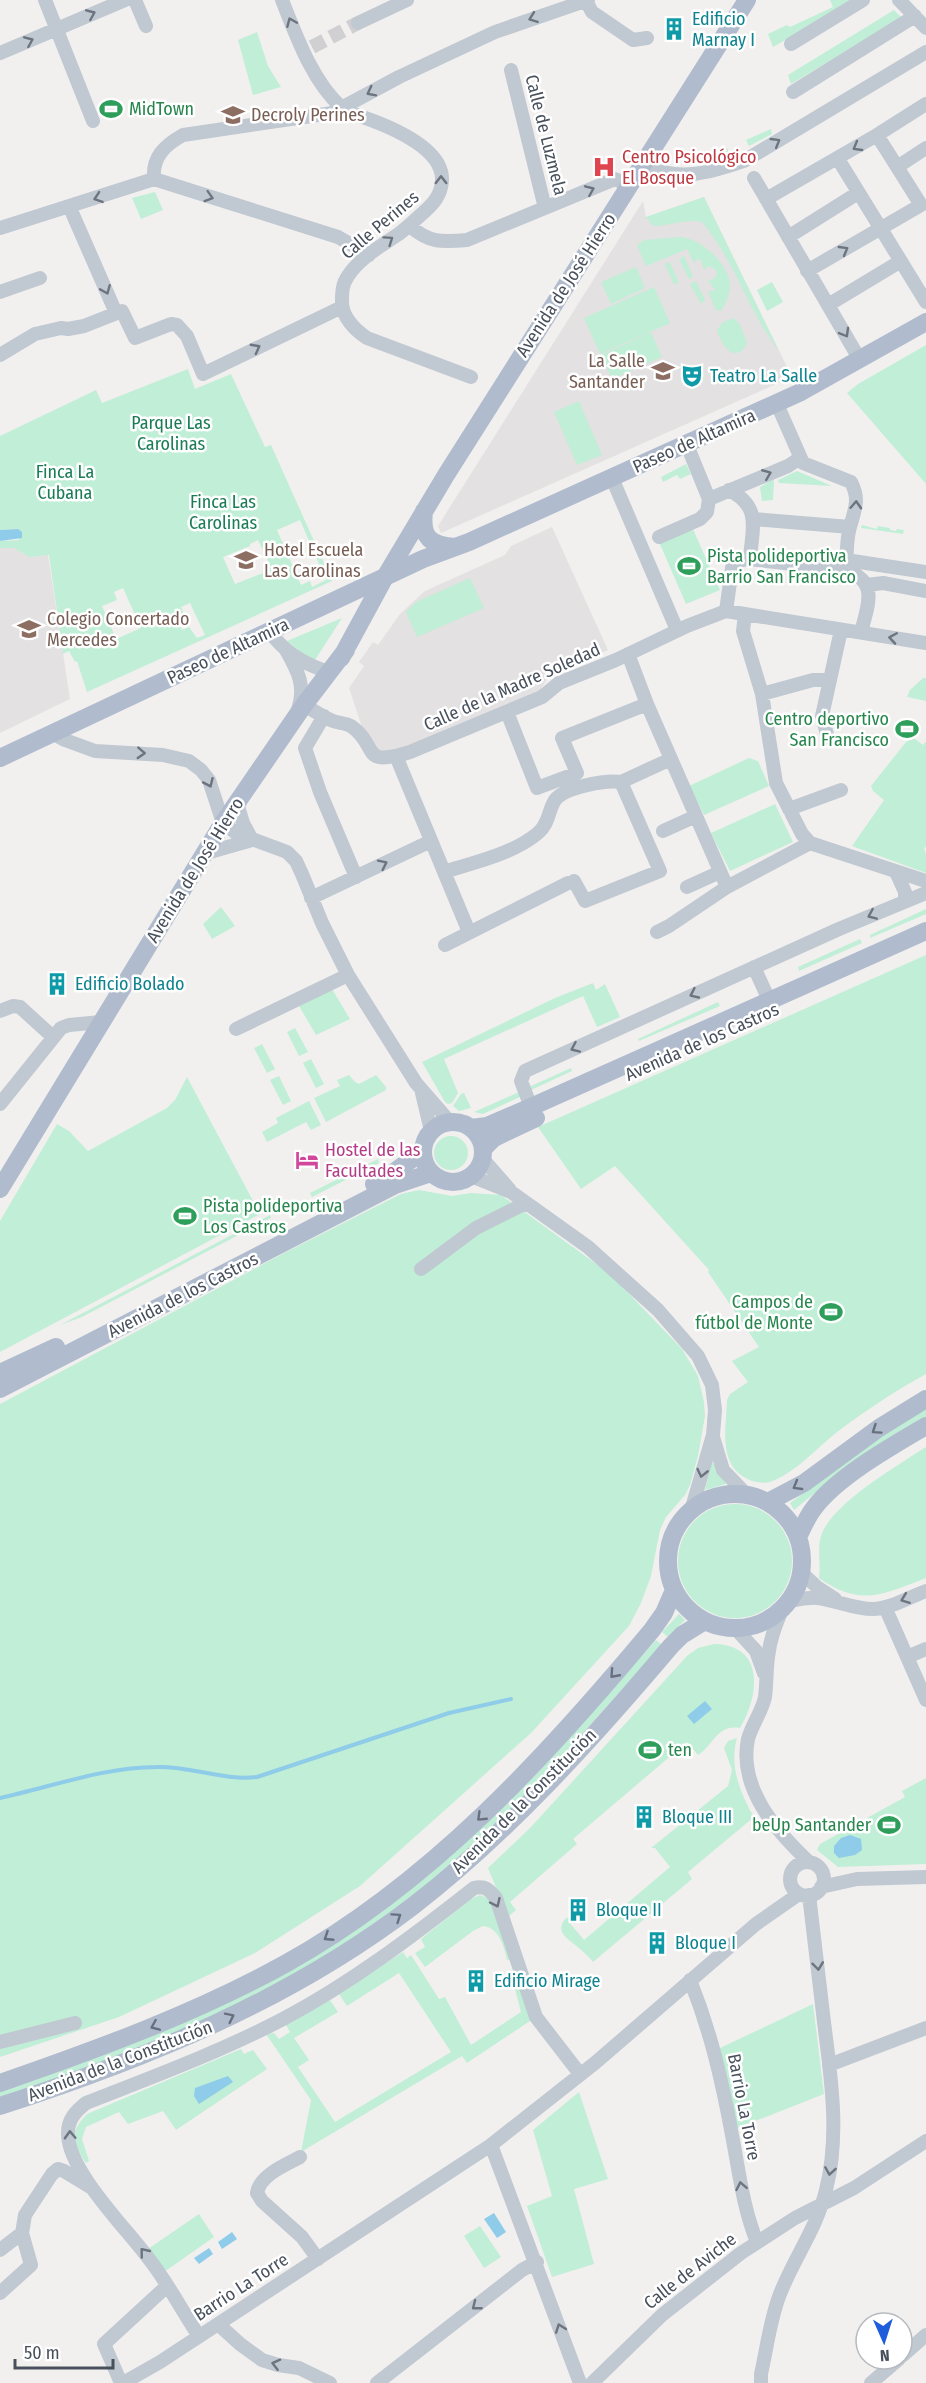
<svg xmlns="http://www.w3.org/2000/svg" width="926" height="2383" font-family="'Fira Sans Condensed',sans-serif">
	<rect width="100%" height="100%" fill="#f2f0ef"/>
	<path fill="#e3e1e1" d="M704,197L792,377L441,533L438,526L643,201L646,217Z
		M552,527L608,650L549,676L539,692L393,753L384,754L368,745L349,688L364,666L359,662L373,642L378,645L400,614L425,591L505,555L511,546Z
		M0,548H14L29,557L48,555L70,699L0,733Z"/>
	<path fill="#c0eed6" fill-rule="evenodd" d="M830,0H856L773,47L768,34L787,25L790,27L833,7Z
		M894,10L902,18L791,84L788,75Z
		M257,32L268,66L281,87L253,95L238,40Z
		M771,129L772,134L749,146L746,140Z
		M727,148L730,154L694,162Z
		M155,192L163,210L141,219L132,198Z
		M704,197L779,351C748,311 735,261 702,222C687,218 669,226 653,226L646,217Z
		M681,237C701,239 728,263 730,284C730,294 726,303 721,311L716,310L708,292L715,290L708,280L714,279L717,273L715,269L708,266L704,270L701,260L698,259L694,263L687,249L646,266L637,245L644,240Z
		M684,256L693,276L689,279L679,259Z
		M668,262L670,263L679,283L674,284L665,265Z
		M636,267L645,288L611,304L601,282Z
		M696,281L705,300L701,304L690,284Z
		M772,282L783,302L767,311L757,290Z
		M654,287L670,323L600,354L584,318Z
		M734,318L740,325L747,343C736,365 721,346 717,330L723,322Z
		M651,332L662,357L612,379L601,355Z
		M926,345V484L847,393L858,384Z
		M188,369L195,389L231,374L265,447L271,445L332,581L87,692L77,661L75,662L69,651L63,654L49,555L29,557L14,548H0V541L19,540L18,529L0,530V436L96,390L102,403ZM300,520L326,580L312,587L310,581L301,585L277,530ZM258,540L271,567L262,571L263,573L235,584L223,557L250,546V544ZM123,588L141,628L116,639L102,606L117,600L114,592ZM190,603L205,635L197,638L189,627L182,630L177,619L184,615L181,607Z
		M579,401L602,455L577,465L554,412Z
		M686,464L691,474L680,479L677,475L663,482L661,477Z
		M797,471L832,486L779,483L778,480Z
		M774,479L773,500L762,501L760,487Z
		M862,525L877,529L878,526L890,528V530L896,531L897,529L904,530L903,534L861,528Z
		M692,527L720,590L686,604L659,542Z
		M470,578L484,608L417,637L406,612L416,602Z
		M342,618L315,660L312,661L287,641Z
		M923,678H926V701L907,697L910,690Z
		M914,738L923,745L926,741V847L924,848L926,854V873L852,846L884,800L873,791L871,786L906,742Z
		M749,758L758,761L769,786L704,815L689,786Z
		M775,804L793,842L730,871L711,833Z
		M221,907L235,926L212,939L203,924Z
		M926,909V914L870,938V935Z
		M860,939L862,943L799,971L798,967Z
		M926,955V1374C895,1391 865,1411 837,1432C817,1448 798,1470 775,1480C767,1484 760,1483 752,1481C717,1468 726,1430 727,1400L730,1394L748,1382L732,1361L759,1347L708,1272L709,1270L615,1166L581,1189L538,1127Z
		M593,983L596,990L605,984L620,1017L597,1027L583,996L444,1059L458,1093L452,1103L448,1104L445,1102L422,1062L555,998Z
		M332,989L350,1019L316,1035L299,1006Z
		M718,1002L720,1006L639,1041L638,1039Z
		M295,1028L308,1052L299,1056L287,1032Z
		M262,1044L275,1069L267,1073L254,1048Z
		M311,1059L324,1084L316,1088L303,1063Z
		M571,1068L572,1071L531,1090V1086Z
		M349,1075L355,1082L359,1084L376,1075L386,1087V1090L326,1122L314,1098L340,1086L337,1080Z
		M279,1076L291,1101L283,1105L270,1080Z
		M187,1077L260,1214L0,1352V1221L57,1124L69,1131L88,1151L167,1108L175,1100Z
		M519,1092L522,1096L483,1114L474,1112Z
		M464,1093L471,1108L459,1111L453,1106L461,1094Z
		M309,1101L321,1125L311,1130L306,1122L267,1142L262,1132L278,1123L276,1118Z
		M434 1153a17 17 0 1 1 34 0a17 17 0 1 1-34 0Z
		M378,1159L379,1163L312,1197L310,1193Z
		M419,1190L452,1196L471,1193L501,1195L610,1274L682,1349L698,1376L704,1402L705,1416L698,1456L690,1485L685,1495L666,1517L660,1530L651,1576L641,1603L629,1626L531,1733L360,1886L255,1953L119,2017L0,2057V1404L288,1251L401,1194Z
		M270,1215L271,1218L82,1317L60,1325Z
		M926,1408V1417L832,1479L794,1510L790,1503L868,1445Z
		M926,1447V1578C882,1595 860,1607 819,1578C821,1564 817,1548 821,1536C831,1504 897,1466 926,1447Z
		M712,1461L726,1484L705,1490Z
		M678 1561a57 57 0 1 1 114 0a57 57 0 1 1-114 0Z
		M679,1614L685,1620L668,1637L662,1632Z
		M656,1640L662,1645C607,1705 554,1768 496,1824C455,1863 411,1898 365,1930C254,2008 127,2053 0,2099V2091L330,1945L615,1686Z
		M714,1644C766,1645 759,1696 740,1728C717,1724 714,1745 698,1755L687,1742L573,1839L577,1844L510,1902L516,1910L508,1917L488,1868L531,1827L687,1656L698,1648Z
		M737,1738C729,1766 740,1793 754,1817L688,1872L692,1879L593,1962C589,1957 584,1952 579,1948C569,1939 553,1932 566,1918H569L568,1921L584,1940L670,1867L655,1848H651L728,1786L732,1770L724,1748L728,1741Z
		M926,1778V1864L838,1867L817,1850L820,1844L905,1797L902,1791Z
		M480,1895L489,1899L512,1959L507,1960C504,1947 499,1927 483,1926L473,1931L425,1967L415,1953L425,1947L421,1939L471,1899Z
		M403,1952L407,1958L411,1955L439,1999L445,1997L471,2045L521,2012L511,1974L516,1972L533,2019L467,2063L462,2056L301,2152L311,2100L266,2034L274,2033L279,2039L290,2032L286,2025L330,2000L338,2012L294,2038L309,2060L298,2067L335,2122L451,2052L399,1973L347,2006L339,1994Z
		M813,2004L824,2094L735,2129L718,2049Z
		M241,2049L244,2054L253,2050L267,2069L176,2130L163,2111L128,2124L119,2112L86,2127L82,2139L89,2161L86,2163C73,2143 69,2132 87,2114Z
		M579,2092L608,2179L574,2189L594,2264L552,2277L527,2206L552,2196L533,2130Z
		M199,2214L214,2237L164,2272L148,2249Z
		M480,2226L501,2257L484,2268L464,2236Z"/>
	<path fill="#8ecce9" d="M18,529L22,532V538L0,541V530Z
		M705,1701L712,1709L694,1724L687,1716Z
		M850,1835L861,1839L862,1850L855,1855L839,1858L834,1853V1846L841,1838Z
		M228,2076L233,2082L199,2104L194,2096L195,2088Z
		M494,2213L506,2232L497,2238L484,2219Z
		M232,2232L237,2239L222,2249L218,2242Z
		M209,2248L213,2254L199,2264L194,2258Z"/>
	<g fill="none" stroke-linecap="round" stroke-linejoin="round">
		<path stroke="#8ecce9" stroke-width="4" d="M0,1798C51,1787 104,1767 157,1767C191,1766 223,1781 257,1777L449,1713L511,1699"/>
		<path stroke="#d0d0d2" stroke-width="14" stroke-dasharray="14 7" stroke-linecap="butt" d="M312,47L358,23"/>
		<path stroke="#c0c8d1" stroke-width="14" d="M45,0L93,121
			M135,0L146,26
			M282,0C296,35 312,81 341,107C349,113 361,116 371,120C395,129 444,150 442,181C441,195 434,203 424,212C416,219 409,226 400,233C383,245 360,257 348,276C342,284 342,293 342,302C342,317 355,330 367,338L471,377
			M899,0L926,28
			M586,1L592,12L633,40L647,38
			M358,23L407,0
			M791,44L863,0
			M0,53L125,0
			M511,70L545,208
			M793,92L915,16
			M838,159L926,302
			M642,166C681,181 706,174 744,161L926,52
			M897,167L926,148
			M754,178L860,360
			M154,179C152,157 165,145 183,135L332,113L399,77L495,32L588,0
			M766,199L877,135L926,104
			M70,208L116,313
			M410,226C429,243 441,242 467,240L615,179L629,186
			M0,228L154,179L338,237L369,255
			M788,237L858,193
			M807,271L921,205L877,135
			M0,292L40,278
			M828,305L901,261
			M0,355L35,334L61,328L68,329L84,326L122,311L135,338L171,324L177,325L187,336L203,374L342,307
			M777,404L803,463L851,482C860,499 855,509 850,527C846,540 847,556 846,570C879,582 868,605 861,632
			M687,445L709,499L788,466L800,458
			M612,478L677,630
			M729,490C762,507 752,528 750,559
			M754,519L850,527
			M659,537L700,519L707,512L709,499
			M846,560L926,572
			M867,585L883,583L926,591
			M726,611L733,561L750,559L846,570
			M745,614L743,631L762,694L776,783L802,834L810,843L926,881
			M270,632C284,652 306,665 329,672
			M286,650C298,671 306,686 298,710
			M628,654L647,704L727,887
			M762,694L813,680H830
			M304,705C313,710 323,717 333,721C338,723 346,723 351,726C380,746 358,768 410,752L542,697L559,683L616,660L687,626L726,611L926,643
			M507,712L537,788L577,773L562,738L647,704
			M324,716L305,748L320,792L356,877
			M52,733L65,740L95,751L163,755L189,761L201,770L209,780L223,823L236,833L287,852L296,861L302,874L322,923L348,975L416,1083L450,1122
			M828,738L822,716L841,630
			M396,756L469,932
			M621,782L671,759
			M237,803L243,823L252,840
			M789,809L841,790
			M663,831L696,816
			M203,854L252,840
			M444,872C475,862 513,854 538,833C549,824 548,811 555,800C565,787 605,780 621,782L660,871L585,901L574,881
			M896,872L905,892V901
			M687,887L720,872
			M311,898L431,841
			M657,932L669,926L727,887L810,843
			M445,945L568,883
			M754,967L769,1000
			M0,1011L13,1006L20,1007L53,1037
			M236,1029L348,975
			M422,1093L431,1131
			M0,1104L61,1028L69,1025L101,1022
			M531,1107L521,1081L525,1071L839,929L926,893
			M482,1158L510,1190
			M471,1176L511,1192L588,1247L658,1310L698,1356L712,1385L715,1410L713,1435L691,1511
			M421,1269L476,1228L526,1203
			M713,1437L723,1470L746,1494
			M802,1573L818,1588L835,1599
			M789,1601C799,1600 807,1597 817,1598C836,1600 853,1609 873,1609C890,1609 909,1597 926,1591
			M783,1607C777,1622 771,1635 769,1651C766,1666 767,1682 765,1697C762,1712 752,1724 748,1739C738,1788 776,1831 809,1862
			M885,1607L926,1700
			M735,1628L756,1651L764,1673
			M907,1657L926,1649
			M790 1879a17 17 0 1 1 34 0a17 17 0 1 1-34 0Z
			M821,1887L857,1879L926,1877
			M690,1980C711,2032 722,2081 732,2135C739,2171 743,2208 757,2242
			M0,2042L75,2023
			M829,2065L926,2028
			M491,2145L580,2383
			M300,2157C285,2165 260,2175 257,2193L262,2201L302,2237L318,2259
			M0,2250L22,2233
			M0,2293L31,2265L22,2233L25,2215L52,2174L58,2169L64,2171L92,2188
			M218,2324L240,2344L262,2360L278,2365L299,2368L330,2383
			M199,2336C182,2311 168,2283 149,2259C127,2229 67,2170 68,2133C68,2119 76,2111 86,2103C152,2077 220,2052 283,2019C351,1983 413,1936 474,1888C485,1885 489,1890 496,1898L536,2017L580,2074
			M902,2356L926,2335
			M121,2383L104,2344L167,2286
			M123,2383L160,2362L491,2145L595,2063L756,1924L799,1894
			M377,2383L522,2270L537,2262
			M592,2383L662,2315L741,2253L795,2218L854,2188L926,2141
			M761,2383V2374C767,2348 770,2319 780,2294C794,2258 817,2228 826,2190C840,2135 831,2078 824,2022C819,1980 814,1937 809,1895
			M871,2383L899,2359"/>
		<path stroke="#b0bccd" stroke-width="18" d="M424,511C421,538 430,545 455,547
			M341,658L385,577L446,475L747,0
			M0,758L423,559L469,542L801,392L926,322
			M423 1152a30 30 0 1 1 60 0a30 30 0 1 1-60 0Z
			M471,1128L487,1126L531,1107L926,931
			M483,1149L494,1138L536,1118
			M374,1184L390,1175L423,1151
			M0,1189L223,823L304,705L346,650
			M0,1373L56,1347
			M0,1389L395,1185L431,1173
			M668 1561a67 67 0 1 1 134 0a67 67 0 1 1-134 0Z
			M768,1502L804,1483L879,1428L926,1399
			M798,1537C803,1527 807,1517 814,1508C837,1477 892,1446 926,1426
			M0,2083C98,2049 194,2014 285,1964C431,1883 546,1757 652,1630L664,1613L674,1590
			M0,2106C146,2059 290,2000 413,1906C509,1832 593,1738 671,1646L682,1635L703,1622"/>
	</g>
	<defs><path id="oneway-chevron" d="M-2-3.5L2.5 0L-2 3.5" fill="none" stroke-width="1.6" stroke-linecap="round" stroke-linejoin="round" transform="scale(1.5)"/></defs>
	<g stroke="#6c747f">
		<use href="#oneway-chevron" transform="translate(91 14) rotate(-23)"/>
		<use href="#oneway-chevron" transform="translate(533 18) rotate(160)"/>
		<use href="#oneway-chevron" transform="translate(291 22) rotate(-113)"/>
		<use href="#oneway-chevron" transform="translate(29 41) rotate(-23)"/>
		<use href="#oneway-chevron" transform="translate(371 92) rotate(153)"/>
		<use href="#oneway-chevron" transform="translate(776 142) rotate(-31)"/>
		<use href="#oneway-chevron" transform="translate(857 147) rotate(150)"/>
		<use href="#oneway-chevron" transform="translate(441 180) rotate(-90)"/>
		<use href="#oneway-chevron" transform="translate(590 190) rotate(-23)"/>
		<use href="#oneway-chevron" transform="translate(209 197) rotate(17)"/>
		<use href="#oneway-chevron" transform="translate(98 198) rotate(161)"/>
		<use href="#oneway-chevron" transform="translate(389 240) rotate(-35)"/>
		<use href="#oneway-chevron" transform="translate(844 250) rotate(-30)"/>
		<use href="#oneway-chevron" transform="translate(106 290) rotate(67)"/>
		<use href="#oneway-chevron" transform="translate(845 333) rotate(60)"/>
		<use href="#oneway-chevron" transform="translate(256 348) rotate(-28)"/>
		<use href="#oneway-chevron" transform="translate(767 474) rotate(-22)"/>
		<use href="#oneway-chevron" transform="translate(856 505) rotate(-87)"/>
		<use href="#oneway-chevron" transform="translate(893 638) rotate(-171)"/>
		<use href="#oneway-chevron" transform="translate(141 753) rotate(3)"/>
		<use href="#oneway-chevron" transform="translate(209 783) rotate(66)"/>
		<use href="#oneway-chevron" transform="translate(383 864) rotate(-26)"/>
		<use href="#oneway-chevron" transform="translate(872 915) rotate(157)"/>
		<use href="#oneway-chevron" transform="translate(694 994) rotate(155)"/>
		<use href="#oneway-chevron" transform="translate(575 1048) rotate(156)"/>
		<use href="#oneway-chevron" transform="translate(702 1473) rotate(103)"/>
		<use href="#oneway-chevron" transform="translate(905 1599) rotate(159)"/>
		<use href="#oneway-chevron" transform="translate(496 1903) rotate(65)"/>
		<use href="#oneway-chevron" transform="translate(818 1966) rotate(83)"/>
		<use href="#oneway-chevron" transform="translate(70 2135) rotate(-92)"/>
		<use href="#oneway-chevron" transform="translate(830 2171) rotate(99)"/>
		<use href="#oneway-chevron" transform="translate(741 2186) rotate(-101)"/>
		<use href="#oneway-chevron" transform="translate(144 2252) rotate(-129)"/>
		<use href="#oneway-chevron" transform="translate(476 2306) rotate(142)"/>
		<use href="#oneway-chevron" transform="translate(560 2328) rotate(-110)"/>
		<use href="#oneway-chevron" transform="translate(276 2364) rotate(-166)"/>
	</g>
	<g stroke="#67707e">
		<use href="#oneway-chevron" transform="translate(876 1430) rotate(146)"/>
		<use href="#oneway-chevron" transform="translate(797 1486) rotate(150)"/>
		<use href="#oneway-chevron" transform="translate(614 1674) rotate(132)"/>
		<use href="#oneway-chevron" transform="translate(481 1817) rotate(136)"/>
		<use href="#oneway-chevron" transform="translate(397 1917) rotate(-35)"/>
		<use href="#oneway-chevron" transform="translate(328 1937) rotate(147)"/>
		<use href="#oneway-chevron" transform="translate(230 2017) rotate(-26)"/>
		<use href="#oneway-chevron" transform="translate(155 2026) rotate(157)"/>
	</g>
	<defs>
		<g id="building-bare" transform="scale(1.8)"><path d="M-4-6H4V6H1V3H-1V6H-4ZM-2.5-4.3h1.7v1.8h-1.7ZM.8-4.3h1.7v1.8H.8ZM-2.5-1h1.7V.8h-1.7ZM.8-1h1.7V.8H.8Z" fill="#0f9aa8" stroke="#fff" stroke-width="2.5" paint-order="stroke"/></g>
		<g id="stadium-bare" transform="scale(1.8)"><path d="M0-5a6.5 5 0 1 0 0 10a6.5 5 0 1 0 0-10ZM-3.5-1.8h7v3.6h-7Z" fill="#2e9e5b" stroke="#fff" stroke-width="2.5" paint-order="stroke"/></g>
		<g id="school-bare" transform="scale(1.8)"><path d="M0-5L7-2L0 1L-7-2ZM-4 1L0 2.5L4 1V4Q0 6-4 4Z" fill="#8d6e63" stroke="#fff" stroke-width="2.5" paint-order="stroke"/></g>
		<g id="hospital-bare" transform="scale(1.8)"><path d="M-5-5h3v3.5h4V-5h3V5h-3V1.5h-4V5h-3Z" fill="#e0444e" stroke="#fff" stroke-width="2.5" paint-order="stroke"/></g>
		<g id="theatre-bare" transform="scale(1.8)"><path d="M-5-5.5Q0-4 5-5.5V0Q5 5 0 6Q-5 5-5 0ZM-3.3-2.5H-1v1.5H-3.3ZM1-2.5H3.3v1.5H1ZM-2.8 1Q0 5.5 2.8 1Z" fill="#0f9aa8" stroke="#fff" stroke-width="2.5" paint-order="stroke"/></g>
		<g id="university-bare" transform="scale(1.8)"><path d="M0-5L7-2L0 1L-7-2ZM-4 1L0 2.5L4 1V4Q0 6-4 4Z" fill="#8d6e63" stroke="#fff" stroke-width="2.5" paint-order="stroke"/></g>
		<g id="hotel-bare" transform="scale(1.8)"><path d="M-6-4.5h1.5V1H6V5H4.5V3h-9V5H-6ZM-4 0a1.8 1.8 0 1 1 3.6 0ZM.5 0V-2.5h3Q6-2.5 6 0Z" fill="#d1479c" stroke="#fff" stroke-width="2.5" paint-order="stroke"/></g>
	</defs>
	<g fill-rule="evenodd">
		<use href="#building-bare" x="674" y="29"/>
		<use href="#stadium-bare" x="111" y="109"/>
		<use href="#school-bare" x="233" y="115"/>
		<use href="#hospital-bare" x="604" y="167"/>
		<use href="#school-bare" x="663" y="371"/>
		<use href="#theatre-bare" x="692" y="376"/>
		<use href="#university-bare" x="246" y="560"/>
		<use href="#stadium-bare" x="689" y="566"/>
		<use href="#school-bare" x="29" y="629"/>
		<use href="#stadium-bare" x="907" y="729"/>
		<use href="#building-bare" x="57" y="984"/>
		<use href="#hotel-bare" x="307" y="1160"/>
		<use href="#stadium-bare" x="185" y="1216"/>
		<use href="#stadium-bare" x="831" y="1312"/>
		<use href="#stadium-bare" x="650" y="1750"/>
		<use href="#building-bare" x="644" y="1817"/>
		<use href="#stadium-bare" x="889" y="1825"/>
		<use href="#building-bare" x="578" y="1910"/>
		<use href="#building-bare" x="657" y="1943"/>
		<use href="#building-bare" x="476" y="1981"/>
	</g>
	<g text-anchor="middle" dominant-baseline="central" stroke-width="5" stroke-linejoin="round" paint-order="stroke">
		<g font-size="18" fill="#0d838f" stroke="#fff" text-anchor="start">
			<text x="692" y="19">Edificio<tspan x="692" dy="21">Marnay I</tspan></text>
			<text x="710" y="376">Teatro La Salle</text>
			<text x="75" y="984">Edificio Bolado</text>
			<text x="662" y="1817">Bloque III</text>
			<text x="596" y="1910">Bloque II</text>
			<text x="675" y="1943">Bloque I</text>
			<text x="494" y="1981">Edificio Mirage</text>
		</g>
		<g font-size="18" fill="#27864d" stroke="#fff" text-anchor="start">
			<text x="129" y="109">MidTown</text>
			<text x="707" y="556">Pista polideportiva<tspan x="707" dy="21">Barrio San Francisco</tspan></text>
			<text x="889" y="719" text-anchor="end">Centro deportivo<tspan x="889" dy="21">San Francisco</tspan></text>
			<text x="203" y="1206">Pista polideportiva<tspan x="203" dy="21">Los Castros</tspan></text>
			<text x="813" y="1302" text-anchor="end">Campos de<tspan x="813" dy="21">fútbol de Monte</tspan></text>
			<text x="668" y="1750">ten</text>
			<text x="871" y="1825" text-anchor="end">beUp Santander</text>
		</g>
		<g font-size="18" fill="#785e54" stroke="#fff" text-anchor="start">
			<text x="251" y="115">Decroly Perines</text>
			<text x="645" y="361" text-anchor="end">La Salle<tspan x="645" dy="21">Santander</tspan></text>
			<text x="264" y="550">Hotel Escuela<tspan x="264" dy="21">Las Carolinas</tspan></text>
			<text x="47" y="619">Colegio Concertado<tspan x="47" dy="21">Mercedes</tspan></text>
		</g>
		<g font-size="18" fill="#48505c" stroke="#fff">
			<text transform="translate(546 135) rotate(76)">Calle de Luzmela</text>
			<text transform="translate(380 225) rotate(-40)">Calle Perines</text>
			<text transform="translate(566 285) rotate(-57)">Avenida de José Hierro</text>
			<text transform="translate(694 441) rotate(-24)">Paseo de Altamira</text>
			<text transform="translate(228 651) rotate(-25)">Paseo de Altamira</text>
			<text transform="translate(512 687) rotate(-24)">Calle de la Madre Soledad</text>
			<text transform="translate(195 870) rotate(-58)">Avenida de José Hierro</text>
			<text transform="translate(702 1042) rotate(-24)">Avenida de los Castros</text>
			<text transform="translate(183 1295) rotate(-27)">Avenida de los Castros</text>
			<text transform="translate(524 1801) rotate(-45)">Avenida de la Constitución</text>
			<text transform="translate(120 2061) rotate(-21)">Avenida de la Constitución</text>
			<text transform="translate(744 2107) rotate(79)">Barrio La Torre</text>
			<text transform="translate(690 2271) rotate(-38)">Calle de Aviche</text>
			<text transform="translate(241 2287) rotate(-33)">Barrio La Torre</text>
		</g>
		<g font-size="18" fill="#be3a42" stroke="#fff" text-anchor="start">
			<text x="622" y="157">Centro Psicológico<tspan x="622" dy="21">El Bosque</tspan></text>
		</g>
		<g font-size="18" fill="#1a7c56" stroke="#fff">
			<text x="171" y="423">Parque Las<tspan x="171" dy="21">Carolinas</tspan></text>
			<text x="65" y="472">Finca La<tspan x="65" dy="21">Cubana</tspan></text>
			<text x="223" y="502">Finca Las<tspan x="223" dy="21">Carolinas</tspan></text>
		</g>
		<g font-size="18" fill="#b23c85" stroke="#fff" text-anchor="start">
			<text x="325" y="1150">Hostel de las<tspan x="325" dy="21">Facultades</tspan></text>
		</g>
	</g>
	<g transform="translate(884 2341) rotate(177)"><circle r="28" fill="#ffffff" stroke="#b6b9be" stroke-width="1.5"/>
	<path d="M0-4.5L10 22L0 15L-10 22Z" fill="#205ddc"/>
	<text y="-9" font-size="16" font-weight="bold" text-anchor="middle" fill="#48505c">N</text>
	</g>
	<path d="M15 2359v9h98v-9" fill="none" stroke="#48505c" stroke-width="3"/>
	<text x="24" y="2359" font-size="18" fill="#48505c" stroke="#ffffff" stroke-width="4.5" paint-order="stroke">50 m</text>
</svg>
